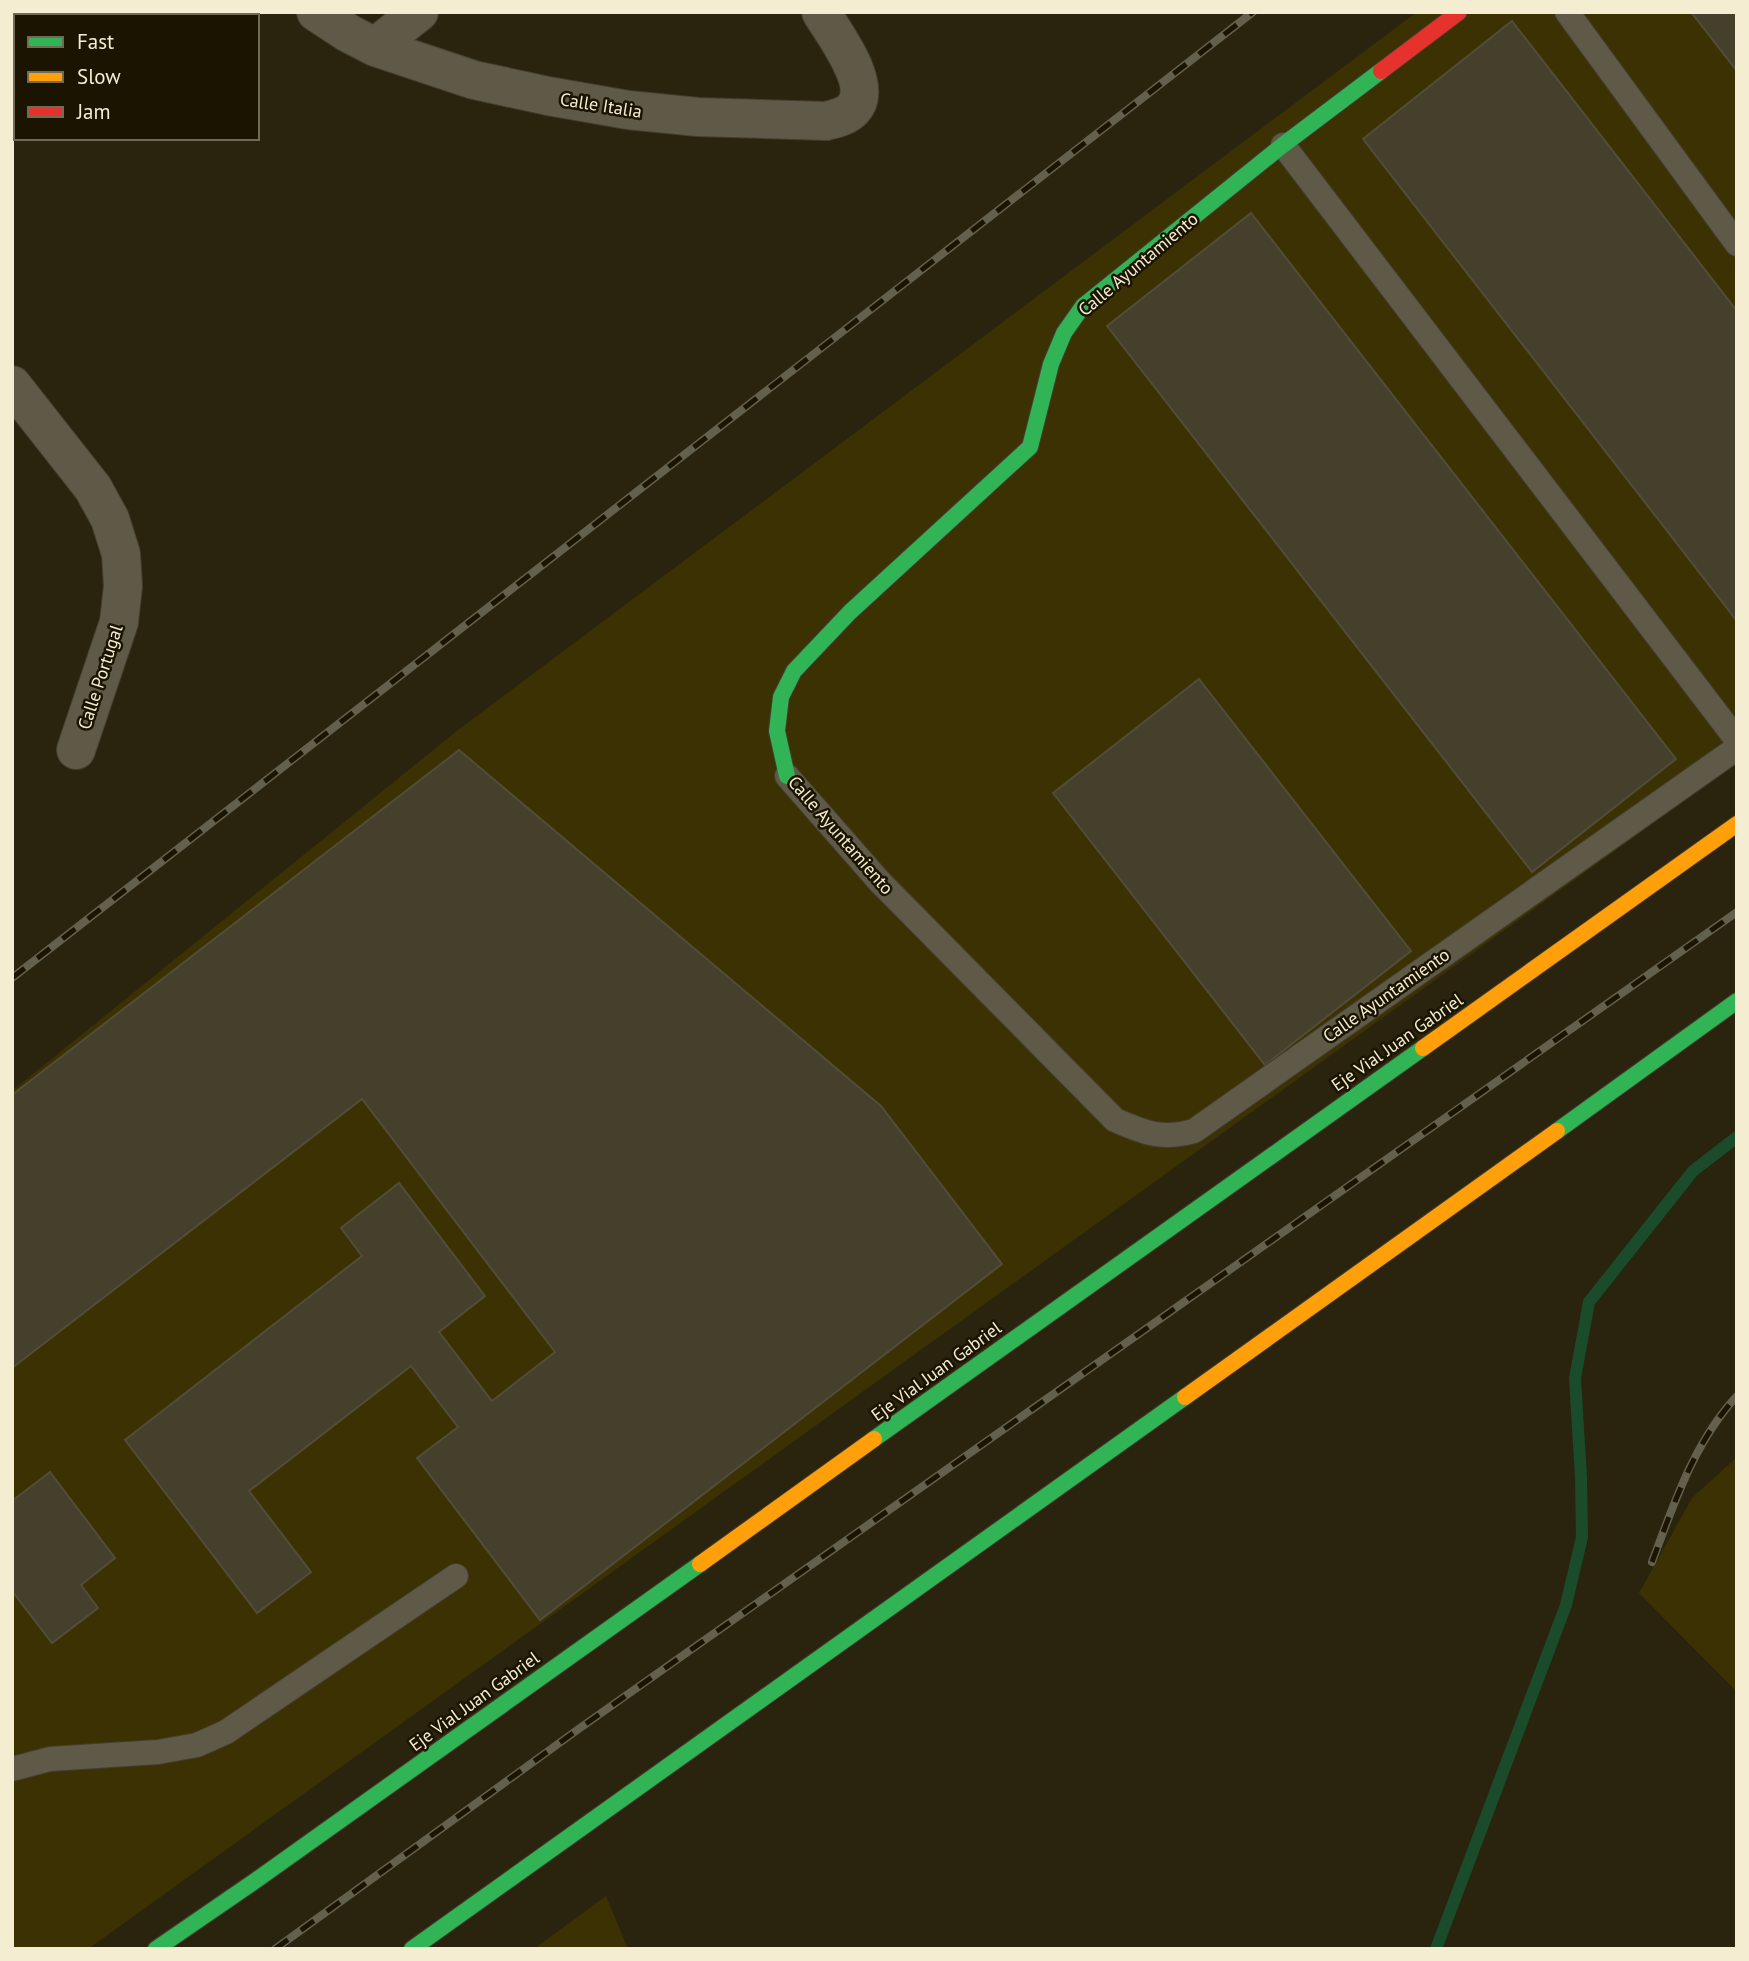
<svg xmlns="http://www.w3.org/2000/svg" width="1749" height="1961" font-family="'PT Sans',sans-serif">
	<rect width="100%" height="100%" fill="#2a240e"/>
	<path fill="#3c3103" d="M1417,12H1737V763L88,1949H12V1091L458,730Z
		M1737,1457V1692L1639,1593L1692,1498Z
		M606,1896L628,1949H534Z"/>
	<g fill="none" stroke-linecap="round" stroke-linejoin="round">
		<path stroke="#1a4c2c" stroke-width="12" d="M1436,1949L1566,1605L1582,1537L1581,1478L1575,1378L1589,1302L1693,1171L1737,1137"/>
	</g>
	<path fill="#45402b" stroke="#524d38" stroke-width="2" d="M1691,12H1737V71Z
		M1512,21L1737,311V621L1363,139Z
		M1251,213L1676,759L1532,872L1107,326Z
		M1199,679L1411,951L1265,1065L1053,793Z
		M459,750L881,1106L1002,1264L540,1620L417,1458L458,1427L411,1366L249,1491L311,1572L257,1613L125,1440L362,1256L341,1228L399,1183L485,1296L439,1332L492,1401L555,1352L362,1099L12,1368V1095Z
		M50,1472L115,1558L81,1585L98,1608L52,1643L12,1591V1501Z"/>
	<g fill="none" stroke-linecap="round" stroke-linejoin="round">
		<g stroke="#443e2f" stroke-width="26">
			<path id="lane" d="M1567,12L1737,244
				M1283,145L1737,740
				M787,776L879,881L1115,1120C1145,1133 1162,1140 1194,1131L1737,748
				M12,1769L50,1759L158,1752L197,1745L226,1732L456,1576"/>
		</g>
		<g stroke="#443e2f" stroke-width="40">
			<path id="street" d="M60,12L61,16
				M316,12L348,33L375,47L474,80L548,96L628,110L698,117L826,121C834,119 844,117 851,111C877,88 834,34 821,12
				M375,47L419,12
				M12,385L93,488L110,519L121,554L123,586L119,622L76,750"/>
		</g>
		<g stroke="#443e2f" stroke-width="18">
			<path id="fast" d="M787,776L777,731L781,697L794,671L850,612L1030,447L1051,364L1064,333L1083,306L1283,145L1381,71
				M1557,1131L1737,1001
				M874,1439L1423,1048
				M156,1949L255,1881L700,1564
				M412,1949L1185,1397"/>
		</g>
		<g stroke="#443e2f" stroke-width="18">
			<path id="slow" d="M1423,1048L1737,824
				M1185,1397L1557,1131
				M700,1564L874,1439"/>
		</g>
		<g stroke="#443e2f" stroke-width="18">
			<path id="jam" d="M1381,71L1459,12"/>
		</g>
		<use href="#lane" stroke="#5f5a47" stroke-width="24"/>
		<use href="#street" stroke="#5f5a47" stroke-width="38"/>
		<use href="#fast" stroke="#30b455" stroke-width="16"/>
		<use href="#slow" stroke="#ff9f0a" stroke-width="16"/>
		<use href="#jam" stroke="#e5322d" stroke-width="16"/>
		<g stroke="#64604e" stroke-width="8">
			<path id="rail" d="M12,978L1253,12
				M1652,1562C1674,1504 1694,1442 1737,1396
				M275,1949L580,1728L1737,912"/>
		</g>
		<use href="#rail" stroke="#1a1401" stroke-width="5" stroke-dasharray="16" stroke-linecap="butt"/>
	</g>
	<g text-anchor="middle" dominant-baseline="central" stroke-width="5" stroke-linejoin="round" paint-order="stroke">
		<g font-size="18" fill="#f4edd2" stroke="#1a1401">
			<text transform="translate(601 105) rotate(9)">Calle Italia</text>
			<text transform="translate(1138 264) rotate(-40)">Calle Ayuntamiento</text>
			<text transform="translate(100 677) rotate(-72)">Calle Portugal</text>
			<text transform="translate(841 835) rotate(49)">Calle Ayuntamiento</text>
			<text transform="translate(1386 995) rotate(-35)">Calle Ayuntamiento</text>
			<text transform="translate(1397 1042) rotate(-35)">Eje Vial Juan Gabriel</text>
			<text transform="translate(936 1371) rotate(-36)">Eje Vial Juan Gabriel</text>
			<text transform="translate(474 1701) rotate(-36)">Eje Vial Juan Gabriel</text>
		</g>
	</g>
	<rect width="1749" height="1961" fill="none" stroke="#f4edd2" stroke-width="28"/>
	<rect x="14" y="14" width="245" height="126" fill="#1a1401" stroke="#716b55" stroke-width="2"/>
	<rect x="28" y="37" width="35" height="10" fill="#30b455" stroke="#716b55" stroke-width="2"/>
	<text x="77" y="49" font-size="21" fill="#f4edd2">Fast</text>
	<rect x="28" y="72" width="35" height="10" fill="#ff9f0a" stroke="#716b55" stroke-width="2"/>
	<text x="77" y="84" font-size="21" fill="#f4edd2">Slow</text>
	<rect x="28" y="107" width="35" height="10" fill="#e5322d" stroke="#716b55" stroke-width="2"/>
	<text x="77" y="119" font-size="21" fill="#f4edd2">Jam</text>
</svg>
